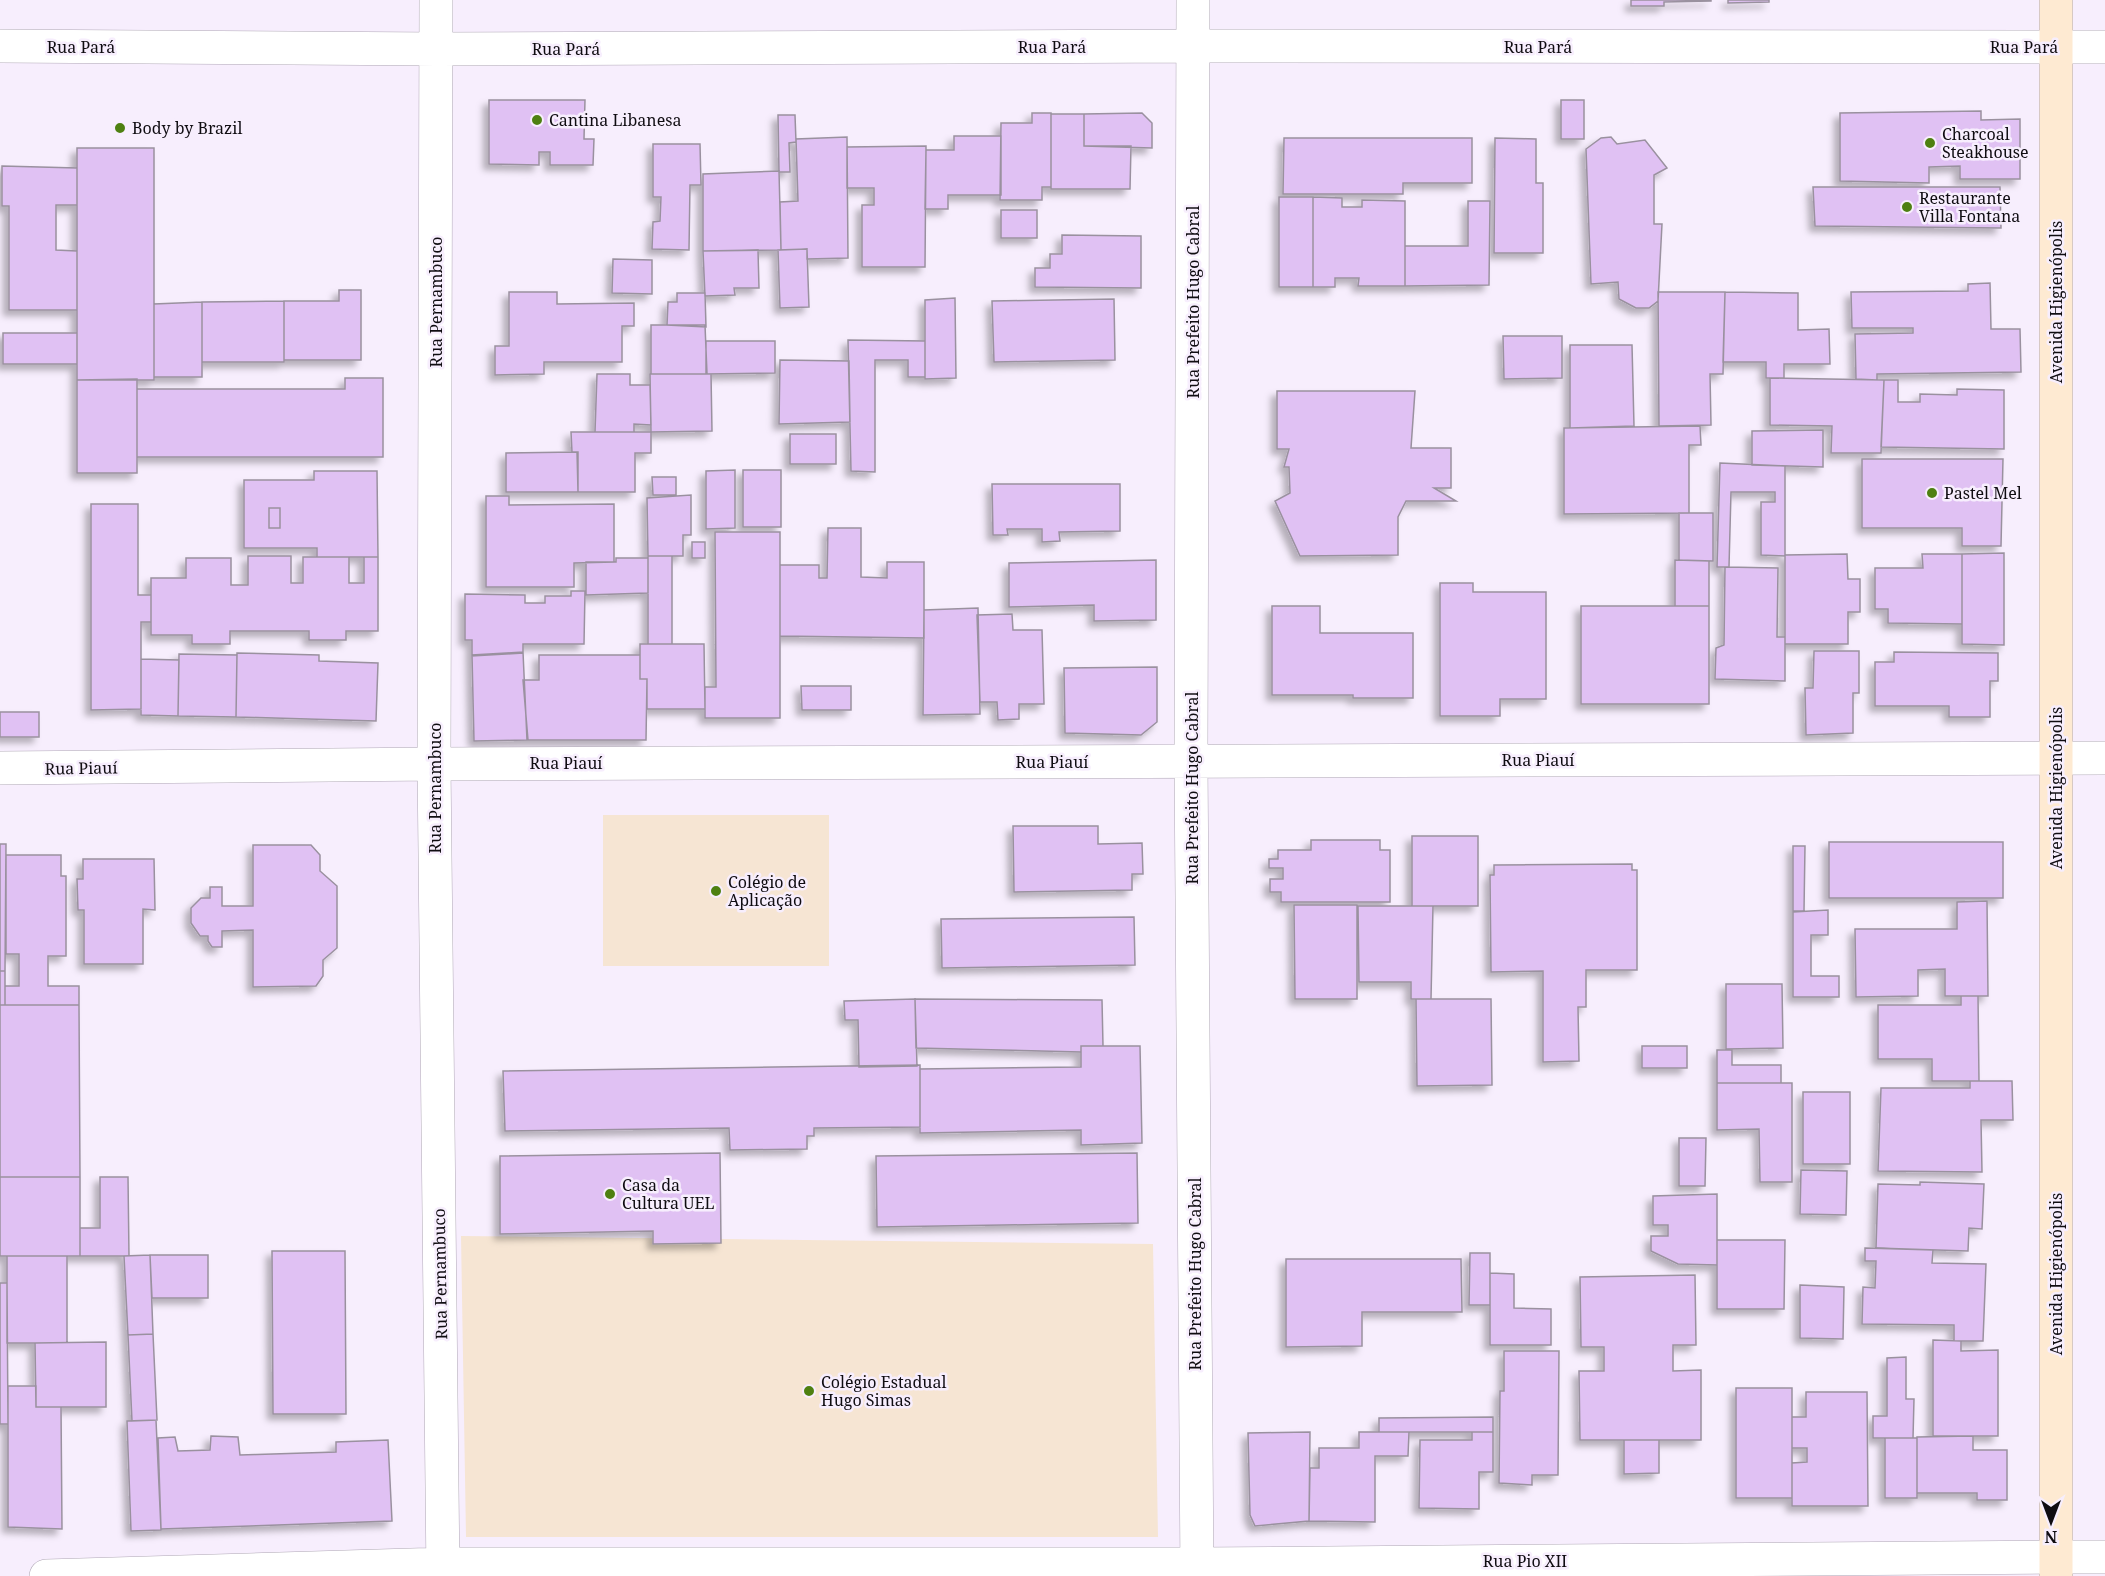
<svg xmlns="http://www.w3.org/2000/svg" width="2105" height="1576" font-family="'Noto Serif',serif">
	<defs>
		<filter id="shadow"><feDropShadow dx="-5.5" dy="5.5" stdDeviation="3" flood-color="#0004"/></filter>
	</defs>
	<rect width="100%" height="100%" fill="#f7eefd"/>
	<path fill="#f6e5d3" d="M603,815H829V966H603Z
		M461,1236L1153,1244L1158,1537H466Z"/>
	<path fill="#e0c1f3" stroke="#9a919f" stroke-width="1.5" filter="url(#shadow)" d="M1631,0H1711V1L1664,2V6H1631Z
		M1728,0H1769V2L1728,3Z
		M489,100H585L584,139H594L593,165H550V152H539V165L489,164Z
		M1561,100H1584V139H1561Z
		M1981,111V120L2020,119V179H1960V166L1929,167V183L1840,181V113Z
		M1032,113H1051V187H1042V200H1000L1001,123H1032Z
		M1142,113L1152,123V148L1084,146V114Z
		M1051,114H1084V146H1131L1130,189H1051Z
		M778,115H795L796,142L789,143L790,172H779Z
		M954,136H1001V195H948V209H925L926,150H954Z
		M847,137L848,258L807,259V249L781,250L780,202L798,201L796,139Z
		M1611,137L1617,144L1645,140L1667,168L1654,175V224H1662L1658,301L1649,308H1636L1619,299L1618,282L1591,284L1586,149L1601,138Z
		M1284,138H1472V183H1403V194H1283Z
		M1495,138L1536,139V183H1543V253H1494Z
		M653,144H700L701,185H690L689,250L652,249L653,222L660,221L661,197H653Z
		M926,146L925,267H862V205H874V188H847V147Z
		M77,148H154V380H77Z
		M2,166L77,168V205H56V250L77,251V310H9V206H2Z
		M779,171L781,250L703,251V174Z
		M1813,187H2000L2001,228L1815,226Z
		M1279,197H1313V287H1279Z
		M1313,197L1342,198V207H1362V200L1405,201V286H1358L1359,278H1335V287H1313Z
		M1468,201H1490L1489,285L1405,286V246H1468Z
		M1001,210H1037V238H1001Z
		M1062,235L1141,236V288L1035,287V268H1050V254H1062Z
		M807,249L809,307L780,308L778,250Z
		M758,250L759,288H734L735,295L705,296L703,251Z
		M613,259L652,260V294L612,293Z
		M1990,283L1991,329H2020L2021,372L1877,374V380L1856,379L1855,334L1913,333V328H1852L1851,292L1968,291V284Z
		M339,290H361V360H284V301H339Z
		M509,292H557V304L634,303V326H622V362H544V374L495,375V346H509Z
		M1658,292H1725L1723,374H1710L1711,425L1659,426Z
		M1725,292L1798,293V330L1829,329L1830,364H1784V378H1766V362H1723Z
		M677,293H705L706,327L667,325L668,302H677Z
		M955,298L956,378L925,379V300Z
		M1114,299L1115,360L994,362L992,301Z
		M284,301V362H202V302Z
		M202,302V377H154V304Z
		M651,325H705L707,374H651Z
		M3,333H77V364H3Z
		M1503,336H1562V378L1504,379Z
		M848,340L925,341V377H908V360H875V472L851,471Z
		M706,341H775V373L706,374Z
		M1570,345H1632L1634,426L1570,428Z
		M780,360L849,361L850,422L779,424Z
		M597,374H630V385H650L651,425L634,424V432H595Z
		M650,374H711L712,431L651,432Z
		M345,378H383V457H137V389H345Z
		M1770,378L1884,380L1881,453H1831L1832,426L1770,425Z
		M137,379V473H77V380Z
		M1884,380H1898V402H1920V394L1957,395V389L2004,390V449L1881,447Z
		M1277,391H1415L1411,448H1451V488H1434L1456,501H1406L1398,517V555L1300,556L1275,501L1290,493L1289,467H1284L1289,449H1277Z
		M1700,426L1701,445H1689V513L1564,514V428Z
		M1823,430V467L1752,465V431Z
		M571,432H651V453H635V492H578V452H572Z
		M790,434H836V464H790Z
		M577,452L578,492H506V453Z
		M1862,459H2003L2001,546H1962V528H1862Z
		M1720,463L1785,466V556L1761,555V502H1775V492H1731L1729,567H1717Z
		M735,470V528L706,529V471Z
		M743,470H781V527H743Z
		M314,471H377L378,557H317V548H244V480H314Z
		M652,477H676V495H653Z
		M992,484H1120V531L1059,532L1060,541L1042,542V529H1007L1008,535H993Z
		M691,495V535H683V556H648L647,498Z
		M486,496H509V505L614,504V562L574,563V587H486Z
		M91,504H138V595H151V622H141V709L91,710Z
		M269,508H280V528H269Z
		M1679,513H1713V561L1679,560Z
		M828,528H861V577L887,578V562H924V638L780,636V565H819V578H827Z
		M715,532H780V718H705V687H716Z
		M692,542H705V558H692Z
		M2004,553V645L1962,644V554Z
		M1847,554L1848,579H1860V612H1848V644H1785V555Z
		M1922,554H1962V624L1888,623V609H1875V568H1923Z
		M248,556H291V583H303V557H349V583H364V557H378V631H346V640H309V631H230V644H192V635H151V578H186V558H231V585H248Z
		M648,556H672V644H648Z
		M616,558H648V593L586,595V562H616Z
		M1156,560V620L1094,621V605L1009,607V563Z
		M1675,560L1709,561V606H1675Z
		M1725,567L1778,568L1777,637H1785V681L1715,679L1716,648L1724,645Z
		M1440,583H1473V592H1546V699H1500V716H1440Z
		M571,591H585L584,644H523V653L472,656V640H465V594L525,595V603H545V596H571Z
		M1272,606H1320V633H1413V698H1353V695H1272Z
		M1581,606H1709V704H1581Z
		M978,608L980,714L923,715L924,610Z
		M1012,614L1013,630H1042L1044,704H1019V719L998,720L997,702H980L977,615Z
		M640,644H704L705,709H647V679H640Z
		M1814,651H1859V693H1853V733L1806,735L1805,688H1813Z
		M523,652L527,740L474,741L472,655Z
		M1894,652L1998,653V681H1990V717H1949V706H1875V662H1894Z
		M237,653L319,655V661L378,663L376,721L236,717Z
		M179,654L237,655L236,717L178,716Z
		M539,655H640V679H647L646,740H528L523,680H539Z
		M141,659L179,660L178,716L141,715Z
		M1157,667V722L1141,735L1065,733L1064,668Z
		M801,686H851V710H802Z
		M0,712H39V737H0Z
		M1013,826H1098V844L1142,843L1143,874H1132V890L1014,892Z
		M1412,836H1478V906H1412Z
		M1311,840H1380V850H1390V902H1281V892H1270V879H1283V868H1269V859H1278V850H1311Z
		M1829,842H2003V898H1829Z
		M0,844H6L5,971H0Z
		M253,845H311L320,855V871L337,886V948L323,960V976L316,986L253,987V930L222,931V947H212L208,941V936H200L191,923V908L201,898H210V887H222V906H253Z
		M1793,846H1805L1804,911H1793Z
		M6,855H61V876H66V956H48V986H79V1005H5V986H19V954H6Z
		M83,859H154L155,910L143,909V964H84V910H78L77,879H83Z
		M1632,864V870H1637V970H1586V1007H1578L1579,1061L1543,1062V971L1491,972L1490,875H1494V865Z
		M1987,901L1988,996H1945V969L1918,970V996L1856,997L1855,929H1957V902Z
		M1294,905H1357V999H1295Z
		M1358,906H1433L1431,999H1411V982H1359Z
		M1828,910V935H1811V976H1839V997H1793V912Z
		M1134,917L1135,965L942,968L941,919Z
		M0,971H5V1005H0Z
		M1726,984H1782L1783,1048L1726,1049Z
		M1961,996H1978L1979,1081H1932V1059H1878V1005H1961Z
		M915,999L1102,1000L1103,1046H1081V1052L916,1048Z
		M915,999L917,1066L859,1067L858,1020H845L844,1001Z
		M1416,999H1491L1492,1085L1417,1086Z
		M0,1005H79L80,1177H0Z
		M1081,1046H1140L1142,1143L1081,1145V1130L920,1133V1069L1081,1067Z
		M1642,1046H1687V1068H1642Z
		M1717,1050H1732V1065H1781V1083H1717Z
		M920,1065V1127L814,1128V1136H807V1149L730,1150L729,1128L505,1131L503,1071Z
		M1970,1081H2012L2013,1120H1981L1982,1172L1878,1171L1881,1088H1970Z
		M1717,1083H1792V1182H1760L1759,1129L1717,1130Z
		M1803,1092H1850V1164H1803Z
		M1679,1138H1706L1705,1186H1679Z
		M720,1153L721,1243L653,1244V1231L500,1234V1156Z
		M1137,1153L1138,1223L877,1227L876,1156Z
		M1801,1170L1847,1171L1846,1215L1800,1214Z
		M0,1177H80V1256H0Z
		M100,1177H128L129,1256H80V1228H100Z
		M1920,1182L1984,1184L1982,1229L1969,1228L1968,1251L1876,1248L1878,1184L1920,1185Z
		M1717,1194V1265L1678,1264L1651,1251V1236H1668V1225H1653V1196Z
		M1717,1240H1785L1784,1309H1717Z
		M1865,1248L1933,1250L1932,1263L1986,1264L1983,1341H1954V1325L1862,1324L1863,1287L1875,1288L1876,1261H1865Z
		M272,1251H345L346,1414H273Z
		M1470,1253H1490V1305H1469Z
		M150,1255H208V1298H152Z
		M150,1255L153,1334L128,1335L124,1256Z
		M7,1256H67V1343H7Z
		M1286,1259H1461L1462,1312H1362V1346L1286,1347Z
		M1490,1273L1514,1274V1308L1551,1309V1345H1490Z
		M1695,1275L1696,1345H1673V1371L1701,1370V1440H1580L1579,1371H1604V1347H1581L1580,1277Z
		M0,1283H7L8,1424H0Z
		M1800,1285L1844,1287L1843,1339L1800,1338Z
		M153,1334L157,1420L132,1421L128,1335Z
		M1933,1340L1961,1341V1351L1998,1350V1436H1933Z
		M106,1342V1407H36L35,1343Z
		M1504,1351H1559L1558,1475H1532V1485L1499,1483L1500,1391H1504Z
		M1906,1357V1399H1914L1913,1438H1873V1416H1887V1358Z
		M8,1386H36V1407H61L62,1529L8,1527Z
		M1736,1388H1792V1498H1736Z
		M1806,1392H1867L1868,1506H1792V1463L1807,1462V1448H1792V1417H1806Z
		M1493,1417V1432H1379V1418Z
		M156,1420L161,1530L131,1531L127,1421Z
		M1310,1432L1309,1521L1255,1526L1250,1515L1248,1433Z
		M1359,1432H1409L1408,1456H1375V1522L1309,1521L1310,1468H1319V1448H1359Z
		M1472,1432H1493V1472H1479V1509L1419,1508L1420,1440H1472Z
		M211,1436L238,1437L240,1455L336,1452V1442L388,1440L392,1521L161,1529L158,1438L175,1437L178,1451L210,1450Z
		M1973,1436V1450H2007V1500H1977V1493H1917V1437Z
		M1885,1438H1917V1498H1885Z
		M1624,1440H1659V1473L1624,1474Z"/>
	<g fill="none" stroke-linecap="round" stroke-linejoin="round">
		<g stroke="#b0a8b6" stroke-width="34">
			<path id="minor" d="M2056,1557H2105"/>
		</g>
		<g stroke="#b0a8b6" stroke-width="34">
			<path id="tertiary" d="M436,0L434,764L443,1576
				M1193,0L1191,761L1197,1576
				M0,46L437,49L1194,46L2105,47
				M0,768L434,764L2105,758
				M46,1576L444,1564H1197L2056,1557"/>
		</g>
		<g stroke="#b0a8b6" stroke-width="34">
			<path id="secondary" d="M2056,0V1576"/>
		</g>
		<use href="#minor" stroke="#fff" stroke-width="33"/>
		<use href="#tertiary" stroke="#fff" stroke-width="33"/>
		<use href="#secondary" stroke="#feead2" stroke-width="33"/>
	</g>
	<g fill="#4e8011" stroke="#f7eefd" stroke-width="2">
		<circle cx="537" cy="120" r="6"/>
		<circle cx="120" cy="128" r="6"/>
		<circle cx="1930" cy="143" r="6"/>
		<circle cx="1907" cy="207" r="6"/>
		<circle cx="1932" cy="493" r="6"/>
		<circle cx="716" cy="891" r="6"/>
		<circle cx="610" cy="1194" r="6"/>
		<circle cx="809" cy="1391" r="6"/>
	</g>
	<g text-anchor="middle" dominant-baseline="central" stroke-width="5" stroke-linejoin="round" paint-order="stroke">
		<g font-size="16" fill="#0f0c11" stroke="#f7eefd">
			<text x="81" y="47">Rua Pará</text>
			<text x="1052" y="47">Rua Pará</text>
			<text x="1538" y="47">Rua Pará</text>
			<text x="2024" y="47">Rua Pará</text>
			<text x="566" y="49">Rua Pará</text>
			<text transform="translate(436 302) rotate(-90)">Rua Pernambuco</text>
			<text transform="translate(1193 302) rotate(-90)">Rua Prefeito Hugo Cabral</text>
			<text transform="translate(2056 302) rotate(-90)">Avenida Higienópolis</text>
			<text x="1538" y="760">Rua Piauí</text>
			<text x="1052" y="762">Rua Piauí</text>
			<text x="566" y="763">Rua Piauí</text>
			<text transform="translate(81 768) rotate(-1)">Rua Piauí</text>
			<text transform="translate(435 788) rotate(-90)">Rua Pernambuco</text>
			<text transform="translate(1192 788) rotate(-90)">Rua Prefeito Hugo Cabral</text>
			<text transform="translate(2056 788) rotate(-90)">Avenida Higienópolis</text>
			<text transform="translate(440 1274) rotate(-91)">Rua Pernambuco</text>
			<text transform="translate(1195 1274) rotate(-90)">Rua Prefeito Hugo Cabral</text>
			<text transform="translate(2056 1274) rotate(-90)">Avenida Higienópolis</text>
			<text x="1525" y="1561">Rua Pio XII</text>
		</g>
		<g font-size="16" fill="#0f0c11" stroke="#f7eefd" text-anchor="start">
			<text x="549" y="120">Cantina Libanesa</text>
			<text x="132" y="128">Body by Brazil</text>
			<text x="1942" y="134">Charcoal<tspan x="1942" dy="18">Steakhouse</tspan></text>
			<text x="1919" y="198">Restaurante<tspan x="1919" dy="18">Villa Fontana</tspan></text>
			<text x="1944" y="493">Pastel Mel</text>
			<text x="728" y="882">Colégio de<tspan x="728" dy="18">Aplicação</tspan></text>
			<text x="622" y="1185">Casa da<tspan x="622" dy="18">Cultura UEL</tspan></text>
			<text x="821" y="1382">Colégio Estadual<tspan x="821" dy="18">Hugo Simas</tspan></text>
		</g>
	</g>
	<g transform="translate(2051 1522) rotate(180)" stroke="#f7eefd" stroke-width="4.5" paint-order="stroke">
	<path d="M0-4.5L10 22L0 15L-10 22Z" fill="#0f0c11"/>
	<text y="-9" font-size="16" font-weight="bold" text-anchor="middle" fill="#0f0c11">N</text>
	</g>
</svg>
